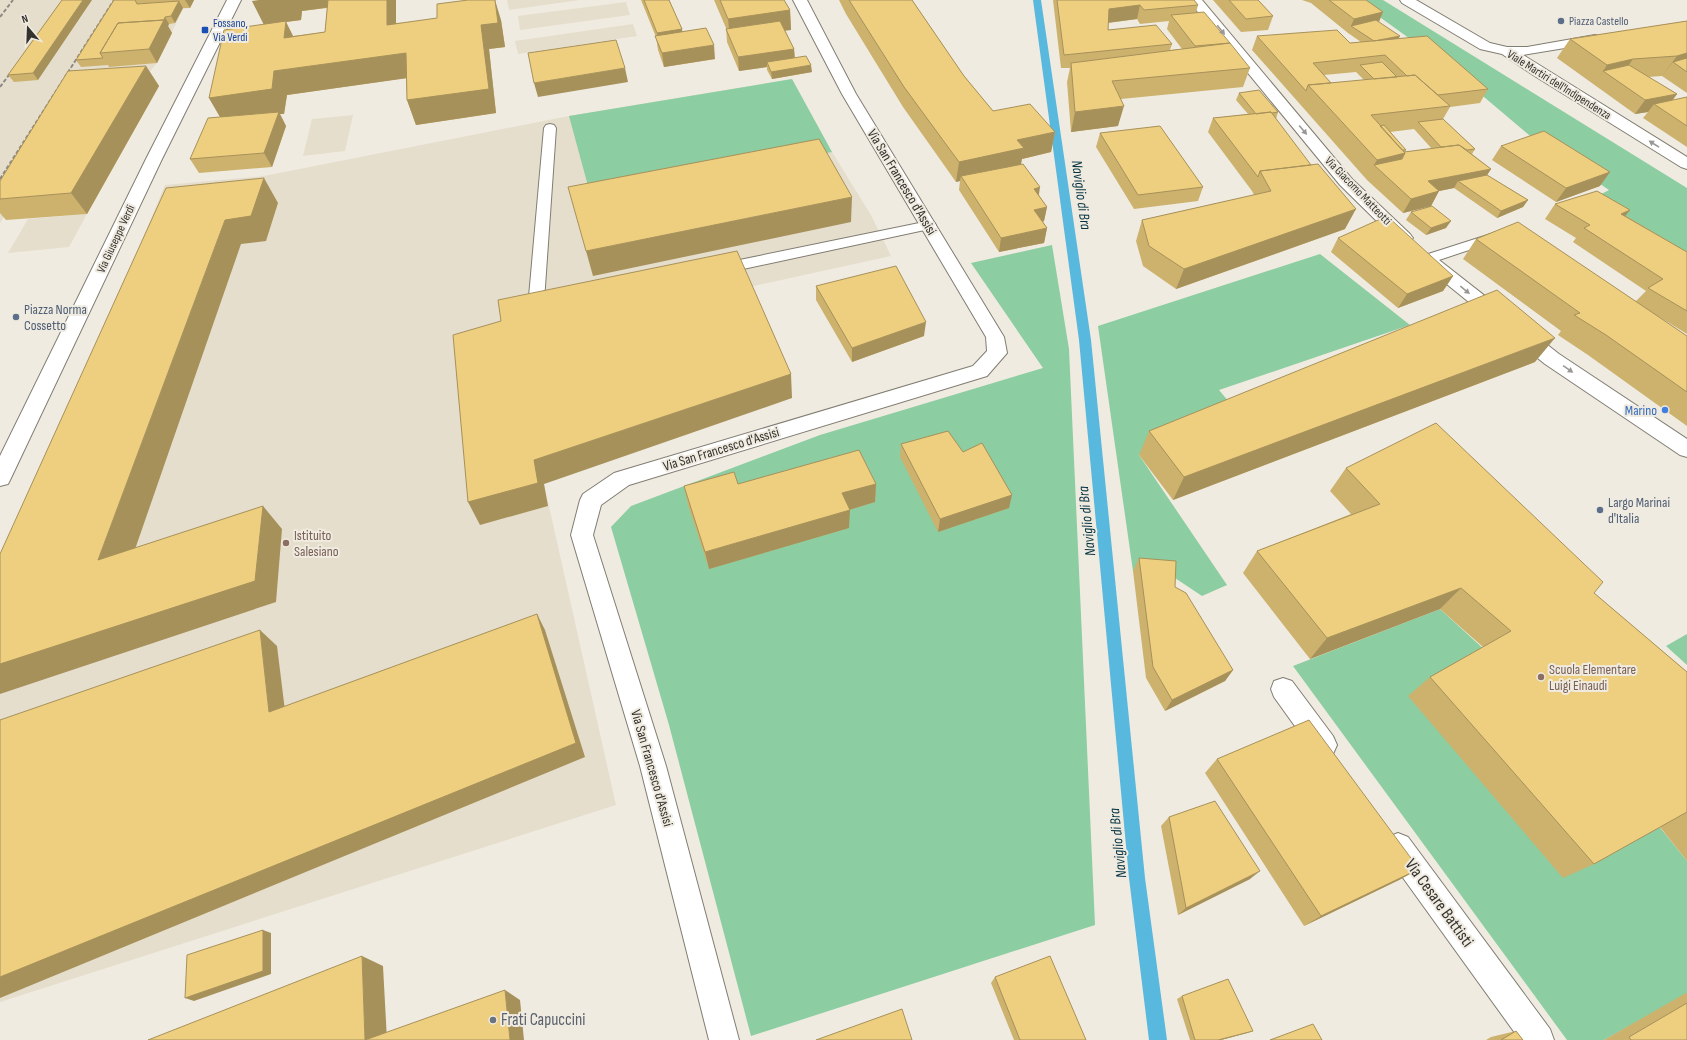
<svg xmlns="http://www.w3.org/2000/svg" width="1687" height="1040" font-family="'Sofia Sans Condensed',sans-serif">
	<rect width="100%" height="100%" fill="#f0ebe0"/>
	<path fill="#e5decc" d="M0,0H194L190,8L183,9L157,63L143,80L34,172L0,223Z
		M507,0H580L509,10Z
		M626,2L630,15L520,30L518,16Z
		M633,24L637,36L518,54L515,41Z
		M792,79L832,152L871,215L891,256L745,288L792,398L544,484L616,805L0,1002V581L165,185L264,176L569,116Z
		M353,115L345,151L303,156L312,119Z
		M87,214L69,247L8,253L28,219Z"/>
	<path fill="#8ccda1" d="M1356,0H1383L1687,188V264L1590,200L1609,190L1535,140L1445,64Z
		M792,79L832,152L591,197L569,116Z
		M1052,245L1069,349L1095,925L751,1036L669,725L611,527L631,506L820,435L1043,368L971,263Z
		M1320,254L1410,325L1219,390L1239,414L1139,455L1227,585L1202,596L1169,574L1133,571L1098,326Z
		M1440,609L1487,652L1658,825L1687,861V994L1604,1040H1567L1293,666Z
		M1687,634V665L1666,646Z"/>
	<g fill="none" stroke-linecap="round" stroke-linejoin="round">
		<path fill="#58b8dd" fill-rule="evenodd" d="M1033,0H1041L1091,340L1145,878L1167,1040H1149L1129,878L1079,340Z"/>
		<g stroke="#817d73" stroke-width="2">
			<path id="service" d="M550,124L554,125L556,128L544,301L549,302L551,306L549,310L536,313L531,312L528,308L544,128L546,125Z
				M929,221L934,222L936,225L934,228L720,274L715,272L713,269L715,266L720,264Z
				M1497,232L1502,233L1504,236L1502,239L1427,264L1422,262L1420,259L1422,256Z"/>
		</g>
		<g stroke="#817d73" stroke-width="2">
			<path id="minor" d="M227,0H241L162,159L11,478L8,484L0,486V456L146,159Z
				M793,0H807L856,94L1004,337L1007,353L987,376L629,485L601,505L593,535L666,766L739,1040H709L640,766L571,535L580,500L583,494L614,473L973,366L987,351L986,337L842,94Z
				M1400,0H1416L1490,43L1507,47H1527L1595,35L1600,36L1602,39L1600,42L1595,43L1523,55L1687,157V169L1681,167L1533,75L1502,54L1480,49L1402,3Z
				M1283,678L1292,681L1333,736L1337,745L1333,754L1324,757L1315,754L1274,697L1271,689L1274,681Z
				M1398,833L1408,837L1550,1029L1554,1040H1520L1388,857L1384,847L1388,837Z"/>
		</g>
		<g stroke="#817d73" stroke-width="2">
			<path id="tertiary" d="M1188,0H1202L1352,179L1410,234L1413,238L1410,242L1404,243L1398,242L1340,185Z
				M1428,254L1434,256L1559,354L1687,439V457L1680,455L1545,364L1422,264L1419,260L1422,256Z"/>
		</g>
		<use href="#service" fill="#fff" fill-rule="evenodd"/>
		<use href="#minor" fill="#fff" fill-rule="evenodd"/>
		<use href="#tertiary" fill="#fff" fill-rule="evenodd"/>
		<path stroke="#8e8b84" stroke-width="2" stroke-dasharray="4 2" stroke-linecap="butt" d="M0,17L13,0
			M0,87L15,67
			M0,179L114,0"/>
	</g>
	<path fill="#cdb26e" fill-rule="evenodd" d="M62,0L38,80L14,82L8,75Z
		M114,0H194L190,8H183L175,23L169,24L168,26L172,33L157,63L109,67L108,65L81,67L76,60Z
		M396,0V23L501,20L505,47L489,49L496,113L416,125L407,100L406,78L287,95L284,114H280L286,126L272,167L199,173L190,159L220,117L209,98L264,24L252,1ZM327,8L325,32L293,36L286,22L301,20L302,11Z
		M641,0H669L682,29V32L715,59L664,67L658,50L656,37Z
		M714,0H784L790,10L791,30H785L794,49L795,58L812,72L772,79L767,70V67L739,71L727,42L726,28Z
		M839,0H912L964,76L993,111L1055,132L1051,152L1022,159L1021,164L1039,195L1047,207L1044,221L1043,222L1047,228L1044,243L999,252L959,190L960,181L956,182L903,107L846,14Z
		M1053,0H1194L1198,5L1196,13L1250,68L1243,87L1121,99L1118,126L1071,132L1067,82L1070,68H1061ZM1137,19L1140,24L1169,21L1167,29L1182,49L1170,50L1172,44L1108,30V23Z
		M1213,0H1258L1273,16L1268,30L1241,32Z
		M1302,0H1366L1383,12L1379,22L1398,38L1488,89L1480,103L1450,107L1443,119L1475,149L1472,154L1491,169L1487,175L1528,200L1523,207L1497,218L1454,188L1439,191L1431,206L1403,213L1367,180L1252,50L1257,36L1350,43L1361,42L1348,33L1311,3ZM1356,72L1364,80L1331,83L1324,75ZM1414,129L1432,149L1405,152L1406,150L1390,132Z
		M1687,21V93L1662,76L1648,77L1677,94L1673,100L1687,97V147L1643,118L1648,112L1635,114L1557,58L1570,39Z
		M146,66L159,86L87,214L6,220L0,213V181Z
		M1239,93L1278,112L1276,119L1345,229L1176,289L1143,266L1136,241L1142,220L1254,195L1252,191L1208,132L1213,118L1248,114L1236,100Z
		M1100,133L1203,187L1198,201L1134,209L1096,147Z
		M1501,146L1600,186L1556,202L1492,160Z
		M1555,204L1626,216L1687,252V334L1658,316L1687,336V426L1588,355L1558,335L1561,331L1463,259L1476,239L1636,301L1646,291L1573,242L1576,238L1545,219Z
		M1411,212L1446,228L1426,235L1406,220Z
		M1338,238L1453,276L1443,291L1398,308L1331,252Z
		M816,286L924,336L852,362L816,300Z
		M1535,362L1173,500L1139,455L1149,431Z
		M901,444L963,452L1009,508L938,532L900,457Z
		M1346,468L1594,593L1687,672V861L1660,827L1594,864L1563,878L1408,696L1430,677L1483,647L1440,609L1310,659L1243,573L1257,551L1351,514L1330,491Z
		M738,484H876L875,502L849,510V528L709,569L688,505L684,486Z
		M1139,558L1175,587L1233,670L1225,681L1165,711L1146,678L1133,571Z
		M1217,759L1419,869L1399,880L1304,926L1205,773Z
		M1169,817L1250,879L1178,915L1161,826Z
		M995,977L1086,1040H1014L991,983Z
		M1686,993H1687V1040H1604Z
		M1182,996L1253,1031L1247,1033L1221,1040H1190L1177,999Z
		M1516,1031L1523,1040H1486L1491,1037Z"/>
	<path fill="#a7915a" d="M83,0H92L38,80L33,73Z
		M185,0H194L190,8Z
		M259,0H337L339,6L302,11L301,20L286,22L298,46L264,25L252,1Z
		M387,0H396V49L387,25Z
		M495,0L501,20L505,47L489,49L496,113L416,125L407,100L481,25Z
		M179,1L183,8L175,23L171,16Z
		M1140,5L1137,19L1106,23L1109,9Z
		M790,10L791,30L730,38L728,19Z
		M1383,12L1377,26H1351L1354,19Z
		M165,17L169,24L168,26L172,33L157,63L149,49Z
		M682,29L684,43L659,47L657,33Z
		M1400,36L1396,43L1374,41Z
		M714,45L715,59L664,67L662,53Z
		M794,49L795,63L767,62V67L739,71L738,57Z
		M406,53L415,77L287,95L284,114H280L286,126L272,167L264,153L223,122L209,98L274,71Z
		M1687,53V67L1673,62L1662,76L1677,56Z
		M1633,59L1619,79L1603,71L1594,85L1607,65Z
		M811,65L812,72L772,79L771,72Z
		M146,66L159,86L87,214L71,193Z
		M625,68L628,82L538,97L534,83Z
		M1677,94L1666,108L1654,104L1648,112L1635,114L1645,100Z
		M1124,106L1118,126L1071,132L1075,112Z
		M1055,132L1051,152L1022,159L1020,168L961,176L960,181L956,182L959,162L1017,140Z
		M1405,153L1394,173L1374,165L1377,160Z
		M1491,169L1482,183L1458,181L1454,188L1420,195L1428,181Z
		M1610,172L1600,186L1556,202L1566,188Z
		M264,178L278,203L266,241L241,244L124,581L98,560L225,220Z
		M1040,187L1038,201L1034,189Z
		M1439,191L1431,206L1403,213L1411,199Z
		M852,197L851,222L593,276L586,251Z
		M1528,200L1523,207L1497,218L1501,211Z
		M1047,207L1044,221L1031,224L1034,210Z
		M1356,209L1345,229L1176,289L1184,269Z
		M1630,210L1619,224L1621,214Z
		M1451,221L1446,228L1426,235L1431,228Z
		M1047,228L1044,243L999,252L1001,238Z
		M1453,276L1443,291L1398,308L1407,294Z
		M926,322L924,336L852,362V348Z
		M1555,338L1535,362L1173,500L1184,477Z
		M791,374L792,398L544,484L548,506L480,525L468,502L534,460Z
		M876,484L875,502L842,512V493Z
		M1012,495L1009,508L938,532L940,519Z
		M263,506L282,529L276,602L0,694V664Z
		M850,510L849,528L709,569L705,552Z
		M1461,588L1440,609L1310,659L1327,638Z
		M537,614L545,630L585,757L0,998V977Z
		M260,630L277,646L287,727L269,712Z
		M1233,670L1225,681L1165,711L1172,700Z
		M1419,869L1399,880L1304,926L1321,916Z
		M1260,871L1250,879L1178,915L1186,908Z
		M263,930L271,933V974L194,1001L185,998Z
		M362,956L383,966L387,1040H365Z
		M505,990L520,1000L524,1040H510Z
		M1253,1031L1247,1033L1221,1040H1218Z"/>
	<path fill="#eecf80" stroke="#a7915a" d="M62,0H83L33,73L8,75Z
		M114,0H135L137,4L179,1L171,16L165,17L164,20L118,23L100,53L103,58L76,60Z
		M328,0H387V25L437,18V4L468,0H495L498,23L481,25L489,89L407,100L406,53L274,71L272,89L209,98L224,30L286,21L284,38L325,32Z
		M644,0H669L682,29L657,33Z
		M720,0H784L790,10L728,19Z
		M849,0H912L964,76L993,111L1030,104L1055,132L1017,140L1024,148L959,162L904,87Z
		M1057,0H1194L1198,5L1144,10L1140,5L1109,9L1108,30L1156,25L1172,44L1064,55Z
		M1229,0H1258L1273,16L1246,19Z
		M1329,0H1366L1383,12L1354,19Z
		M1204,12L1230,43L1195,46L1171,15Z
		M164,20L149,49L100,53L118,23Z
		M1376,20L1400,36L1374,41L1351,26Z
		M780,21L794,49L738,57L726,29Z
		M1687,21V53L1677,56L1633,59L1607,65L1570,39Z
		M706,28L714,45L662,53L655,36Z
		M1337,30L1350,43L1427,36L1488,89L1438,95L1415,75L1407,76L1385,55L1313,63L1331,83L1308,85L1306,91L1257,36Z
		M616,40L625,68L534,83L528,53Z
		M1230,43L1250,68L1112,81L1124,106L1075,112L1071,63Z
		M806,56L811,65L771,72L767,62Z
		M1687,58V72L1673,62Z
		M1382,62L1397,77L1374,79L1360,65Z
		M1629,65L1677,94L1645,100L1603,71Z
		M146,66L71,193L0,199V181L68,71Z
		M1415,75L1450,106L1371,115L1405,153L1377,160L1308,85Z
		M1259,90L1278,112L1272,113L1271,112L1256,114L1239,93Z
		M1687,97V126L1654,104Z
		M279,112L264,153L190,159L208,118Z
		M1271,112L1311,165L1260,171L1258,177L1213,118Z
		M1443,119L1475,149L1467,150L1459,145L1441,147L1418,122Z
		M1384,125L1406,150H1402L1380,126Z
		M1160,126L1203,187L1138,195L1100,133Z
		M1544,131L1610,172L1566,188L1501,146Z
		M819,139L852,197L586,251L568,187Z
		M1459,145L1491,169L1428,181L1439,191L1411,199L1374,165L1402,159L1405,153L1404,152Z
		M1023,164L1040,187L1034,189L1047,207L1034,210L1047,228L1001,238L961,176Z
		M1318,164L1356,209L1184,269L1149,246L1142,220L1271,191L1260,171Z
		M1487,175L1528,200L1501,211L1458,181Z
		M264,178L251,216L225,220L98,560L263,506L255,581L0,664V554L166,188Z
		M1597,191L1630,210L1621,214L1687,252V311L1648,288L1663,279L1584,228L1590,225L1555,204Z
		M1432,206L1451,221L1431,228L1411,212Z
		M1387,216L1453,276L1407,294L1338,238Z
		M1518,222L1656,315L1687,336V392L1606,335L1574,315L1580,313L1476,239Z
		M737,251L791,374L534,460L538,483L468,502L453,335L501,321L498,300Z
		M896,266L926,322L852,348L816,286Z
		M1497,290L1555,338L1184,477L1149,431Z
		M1436,423L1603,582L1594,593L1687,672V812L1594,864L1430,677L1511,631L1461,588L1327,638L1257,551L1380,504L1346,468Z
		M948,431L963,452L982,443L1012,495L940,519L901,444Z
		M859,450L876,484L842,493L850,510L705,552L684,486L734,472L738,484Z
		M1139,558L1176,561L1175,587L1186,593L1233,670L1172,700L1153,667Z
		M537,614L576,743L0,977V720L260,630L269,712Z
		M1309,720L1419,869L1321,916L1217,759Z
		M1215,801L1260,871L1186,908L1169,817Z
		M263,930V971L185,998L187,955Z
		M362,956L365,1040H148Z
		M1050,956L1086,1040H1020L995,977Z
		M1228,979L1253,1031L1218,1040H1195L1182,996Z
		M505,990L510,1040H365Z
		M1687,1003V1040H1631L1629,1037Z
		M902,1009L912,1040H816Z
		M1313,1024L1322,1040H1270Z
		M1516,1031L1523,1040H1501Z"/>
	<defs><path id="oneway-solid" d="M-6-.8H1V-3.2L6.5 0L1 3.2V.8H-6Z"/></defs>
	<g fill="#9a9896">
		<use href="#oneway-solid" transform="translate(1221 30) rotate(51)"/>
		<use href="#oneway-solid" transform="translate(1303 130) rotate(50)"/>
		<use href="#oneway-solid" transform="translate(1654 144) rotate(-148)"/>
		<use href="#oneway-solid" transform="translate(1465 290) rotate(39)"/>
		<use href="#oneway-solid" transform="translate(1568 369) rotate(35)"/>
	</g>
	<g fill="#5c6f8a" stroke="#f0ebe0" stroke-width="1.5">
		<circle cx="1561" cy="21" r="4"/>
		<circle cx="16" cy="317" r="4"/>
		<circle cx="1600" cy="510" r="4"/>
	</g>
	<rect fill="#1a4fb4" stroke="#f0ebe0" stroke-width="1.5" x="201" y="26" width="8" height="8" rx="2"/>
	<circle fill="#3f7fe0" stroke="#f0ebe0" stroke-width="1.5" cx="1665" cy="410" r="4"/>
	<g fill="#8d6e63" stroke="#f0ebe0" stroke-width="1.5">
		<circle cx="286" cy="543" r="4"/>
		<circle cx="1541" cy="677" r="4"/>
	</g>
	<circle fill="#6b7280" stroke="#f0ebe0" stroke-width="1.5" cx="493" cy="1020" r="4"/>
	<g text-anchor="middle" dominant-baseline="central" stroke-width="4" stroke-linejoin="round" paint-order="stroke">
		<g font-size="12" fill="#4e5e75" stroke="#f0ebe0" text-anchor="start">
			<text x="1569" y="21">Piazza Castello</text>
		</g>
		<g font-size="12" fill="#164399" stroke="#f0ebe0" text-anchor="start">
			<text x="213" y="23">Fossano,<tspan x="213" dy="14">Via Verdi</tspan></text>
		</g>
		<g font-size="12" fill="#34322e" stroke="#f0ebe0">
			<text transform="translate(1559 85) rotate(32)">Viale Martiri dell'Indipendenza</text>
			<text transform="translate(1358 191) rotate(46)">Via Giacomo Matteotti</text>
			<text transform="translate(116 239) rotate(-65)">Via Giuseppe Verdi</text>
		</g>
		<g font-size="14" fill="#34322e" stroke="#f0ebe0">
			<text transform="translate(902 182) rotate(59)">Via San Francesco d'Assisi</text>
			<text transform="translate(721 449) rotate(-17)">Via San Francesco d'Assisi</text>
			<text transform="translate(652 768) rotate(74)">Via San Francesco d'Assisi</text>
		</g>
		<g font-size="14" fill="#4e5e75" stroke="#f0ebe0" text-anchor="start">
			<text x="24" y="309">Piazza Norma<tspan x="24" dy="16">Cossetto</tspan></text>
			<text x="1608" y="502">Largo Marinai<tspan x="1608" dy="16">d'Italia</tspan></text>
		</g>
		<g font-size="14" fill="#366cbe" stroke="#f0ebe0" text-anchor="end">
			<text x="1657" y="410">Marino</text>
		</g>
		<g font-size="14" fill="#785e54" stroke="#f0ebe0" text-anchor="start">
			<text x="294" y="535">Istituito<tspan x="294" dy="16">Salesiano</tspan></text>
			<text x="1549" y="669">Scuola Elementare<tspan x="1549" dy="16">Luigi Einaudi</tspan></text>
		</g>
		<g font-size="15" font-style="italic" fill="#053342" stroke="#f0ebe0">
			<text transform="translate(1081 195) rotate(82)">Naviglio di Bra</text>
			<text transform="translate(1087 521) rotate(-96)">Naviglio di Bra</text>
			<text transform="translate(1118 843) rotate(-96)">Naviglio di Bra</text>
		</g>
		<g font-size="17" fill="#34322e" stroke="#f0ebe0">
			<text transform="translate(1439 903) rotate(54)">Via Cesare Battisti</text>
		</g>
		<g font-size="17" fill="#5b616d" stroke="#f0ebe0" text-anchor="start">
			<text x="501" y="1020">Frati Capuccini</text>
		</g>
	</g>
	<g transform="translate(28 28) rotate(341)" stroke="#f0ebe0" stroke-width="3" paint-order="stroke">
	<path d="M0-3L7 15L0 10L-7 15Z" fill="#34322e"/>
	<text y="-6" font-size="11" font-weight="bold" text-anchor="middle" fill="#34322e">N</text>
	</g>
</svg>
